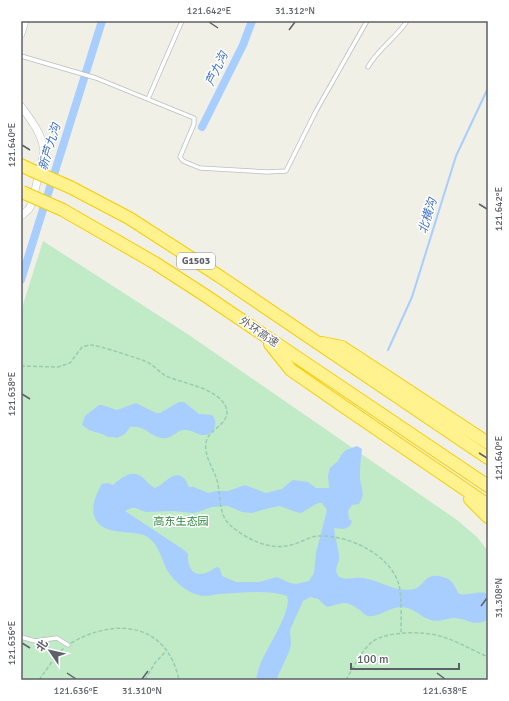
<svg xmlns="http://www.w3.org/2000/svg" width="509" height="701" font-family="Signika,'Noto Sans SC',sans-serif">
	<rect width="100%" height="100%" fill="#f1f0e6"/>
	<path fill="#c1eac7" d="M43,241L189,335L457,520L477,537L488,551V680H21V311Z"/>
	<path fill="#a8cdff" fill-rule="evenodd" d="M179,402H184L199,414L212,415C219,423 214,435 204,435C196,435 193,429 183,430C175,432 170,440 161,438C148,435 145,425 130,427L125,434L117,438L114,437H108L102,434L89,430L82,425L85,416L99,405H102L117,410L136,403L156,413H160Z
		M357,446L362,449C361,457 360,465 360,474C359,486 367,492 359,504L352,505L348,511L349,519L352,521L350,526L344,529L334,528C335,537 338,547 339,556C340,562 334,568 337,574C340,580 348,579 354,578C374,575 393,594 414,589C426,586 424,570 446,578C453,580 455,588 459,594C469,596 479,590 488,594V620C471,627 470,619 455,618C447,617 441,623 431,620C418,616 416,608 401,607C389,607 378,618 368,616C364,615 362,611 358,609C344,599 343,604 327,607L318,599L310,597L303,601L290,630L291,644L289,652L276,680H256C257,675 258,670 260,665C265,651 293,610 287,596C266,589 241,593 219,594C213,595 204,597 198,595C186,592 173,580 167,570C161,558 158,541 144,535C133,532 118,533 107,529C86,520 93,499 102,484L108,483L113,485C121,478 132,469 142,477C147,481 150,486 155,488C164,485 168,475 179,475L185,479L189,487H194L208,493L216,491H228L245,485L266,493L282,489L290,482L293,480L308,482L316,488H329L328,476L330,468L338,461L342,454L346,450ZM318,503H322L327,510L316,553L314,573L309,581L296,584L290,583L277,577L259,582H236L222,576L220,569L218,567C213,568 210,572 206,573C192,578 187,565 188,554L184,550L125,511L131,508H135L146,512L173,511L193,513L198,512L212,507L228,506L242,512L252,513L269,508L280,506L296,512L301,513Z"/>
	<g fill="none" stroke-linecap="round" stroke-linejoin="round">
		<path stroke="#a8cdff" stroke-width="2" d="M388,350L412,297L456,156L488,88"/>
		<path stroke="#a8cdff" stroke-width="8" d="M202,127L243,45L252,21
			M21,280L102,21"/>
		<g stroke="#babdc2" stroke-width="5">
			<path id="lane" d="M21,56L96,78L194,118V124L180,157L183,161L200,168L267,172L286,171L316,111L367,21
				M368,67C378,49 396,38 407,21
				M148,99L182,21
				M21,637L35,641L57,638L68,645"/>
		</g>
		<g stroke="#babdc2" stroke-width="8">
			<path id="street" d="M21,34L25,21
				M21,106C31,120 43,135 44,152L32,203L29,209L21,216"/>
		</g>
		<g stroke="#f7cd00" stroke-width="14">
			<path id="highway" d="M21,165L31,170
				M70,187L129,218L219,276L488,458
				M63,210L155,263L206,296L488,486
				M322,343L342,347L488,443
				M270,344L291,370L340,404L488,505
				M470,499L488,517"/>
		</g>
		<path stroke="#99ccaf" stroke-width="1.5" stroke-dasharray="4 2" stroke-linecap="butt" d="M21,366L58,367L70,363L82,347C85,346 89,345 91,345C97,345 141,359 147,362C154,365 159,372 166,376C184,384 214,387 225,405C234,423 209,428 206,442C204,457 213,467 217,480C221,495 218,514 230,525C246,539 270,551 291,545C301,543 309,536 320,536C349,535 391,555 399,585C402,598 401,620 401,634
			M71,643C116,617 167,623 179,680
			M39,680L56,656L64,648
			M145,680L155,663L167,650
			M346,680C353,668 361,651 372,642C385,631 425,631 440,636C457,641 472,650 488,657"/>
		<use href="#lane" stroke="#fff" stroke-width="3.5"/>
		<use href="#street" stroke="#fff" stroke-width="7"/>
		<use href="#highway" stroke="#fff28f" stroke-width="12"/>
		<g stroke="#f7cd00" stroke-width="14" stroke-linecap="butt">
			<path id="highway-bridge" d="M31,170L70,187
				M22,192L63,210"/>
		</g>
		<use href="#highway-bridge" stroke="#fff28f" stroke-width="12"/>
	</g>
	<path fill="none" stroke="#5d6068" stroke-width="1.5" d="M209,22L218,28M289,30L295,22M22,145L30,150M479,204L487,209M22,394L30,399M479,453L487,458M481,606L487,598M22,643L30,648M67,673L76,679M437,673L445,679M142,679L148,671"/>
	<g text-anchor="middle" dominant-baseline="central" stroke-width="3" stroke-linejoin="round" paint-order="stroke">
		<rect fill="#fff" stroke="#8e9095" stroke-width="1" x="177" y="253" width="38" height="16" rx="3"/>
		<g font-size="10" font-weight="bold" fill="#5d6068">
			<text x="196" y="261">G1503</text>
		</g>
		<g font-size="11" fill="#5d6068" stroke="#fff">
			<text transform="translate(259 332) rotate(34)">外环高速</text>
		</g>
		<g font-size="11" fill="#2e863f" stroke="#fff">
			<text x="181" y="521">高东生态园</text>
		</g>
		<g font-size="12" font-style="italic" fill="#3f70cd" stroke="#fff">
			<text transform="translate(217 69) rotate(-65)">芦九沟</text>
			<text transform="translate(50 147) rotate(-73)">新芦九沟</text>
			<text transform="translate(428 216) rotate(-73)">北横沟</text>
		</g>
	</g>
	<rect width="509" height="701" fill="none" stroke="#ffffff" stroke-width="44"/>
	<g transform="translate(50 651) rotate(304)" stroke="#ffffff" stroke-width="3" paint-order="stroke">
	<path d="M0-3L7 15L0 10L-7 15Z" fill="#5d6068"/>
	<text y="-6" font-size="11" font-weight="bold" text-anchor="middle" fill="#5d6068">北</text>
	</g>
	<path d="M351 663v6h108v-6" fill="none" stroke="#5d6068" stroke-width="2"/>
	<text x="357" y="663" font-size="12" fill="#5d6068" stroke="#ffffff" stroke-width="3" paint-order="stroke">100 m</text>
	<rect x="22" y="22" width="465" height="657" fill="none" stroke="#5d6068" stroke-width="1.5"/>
	<g font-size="10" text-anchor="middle" fill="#5d6068">
		<text x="209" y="14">121.642°E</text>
		<text x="295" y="14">31.312°N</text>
		<text transform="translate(11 145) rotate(-90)" y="4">121.640°E</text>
		<text transform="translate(498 209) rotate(-90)" y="4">121.642°E</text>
		<text transform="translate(11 394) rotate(-90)" y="4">121.638°E</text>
		<text transform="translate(498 458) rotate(-90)" y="4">121.640°E</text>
		<text transform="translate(498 598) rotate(-90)" y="4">31.308°N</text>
		<text transform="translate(11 643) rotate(-90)" y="4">121.636°E</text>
		<text x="76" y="694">121.636°E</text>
		<text x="142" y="694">31.310°N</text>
		<text x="445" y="694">121.638°E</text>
	</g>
</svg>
